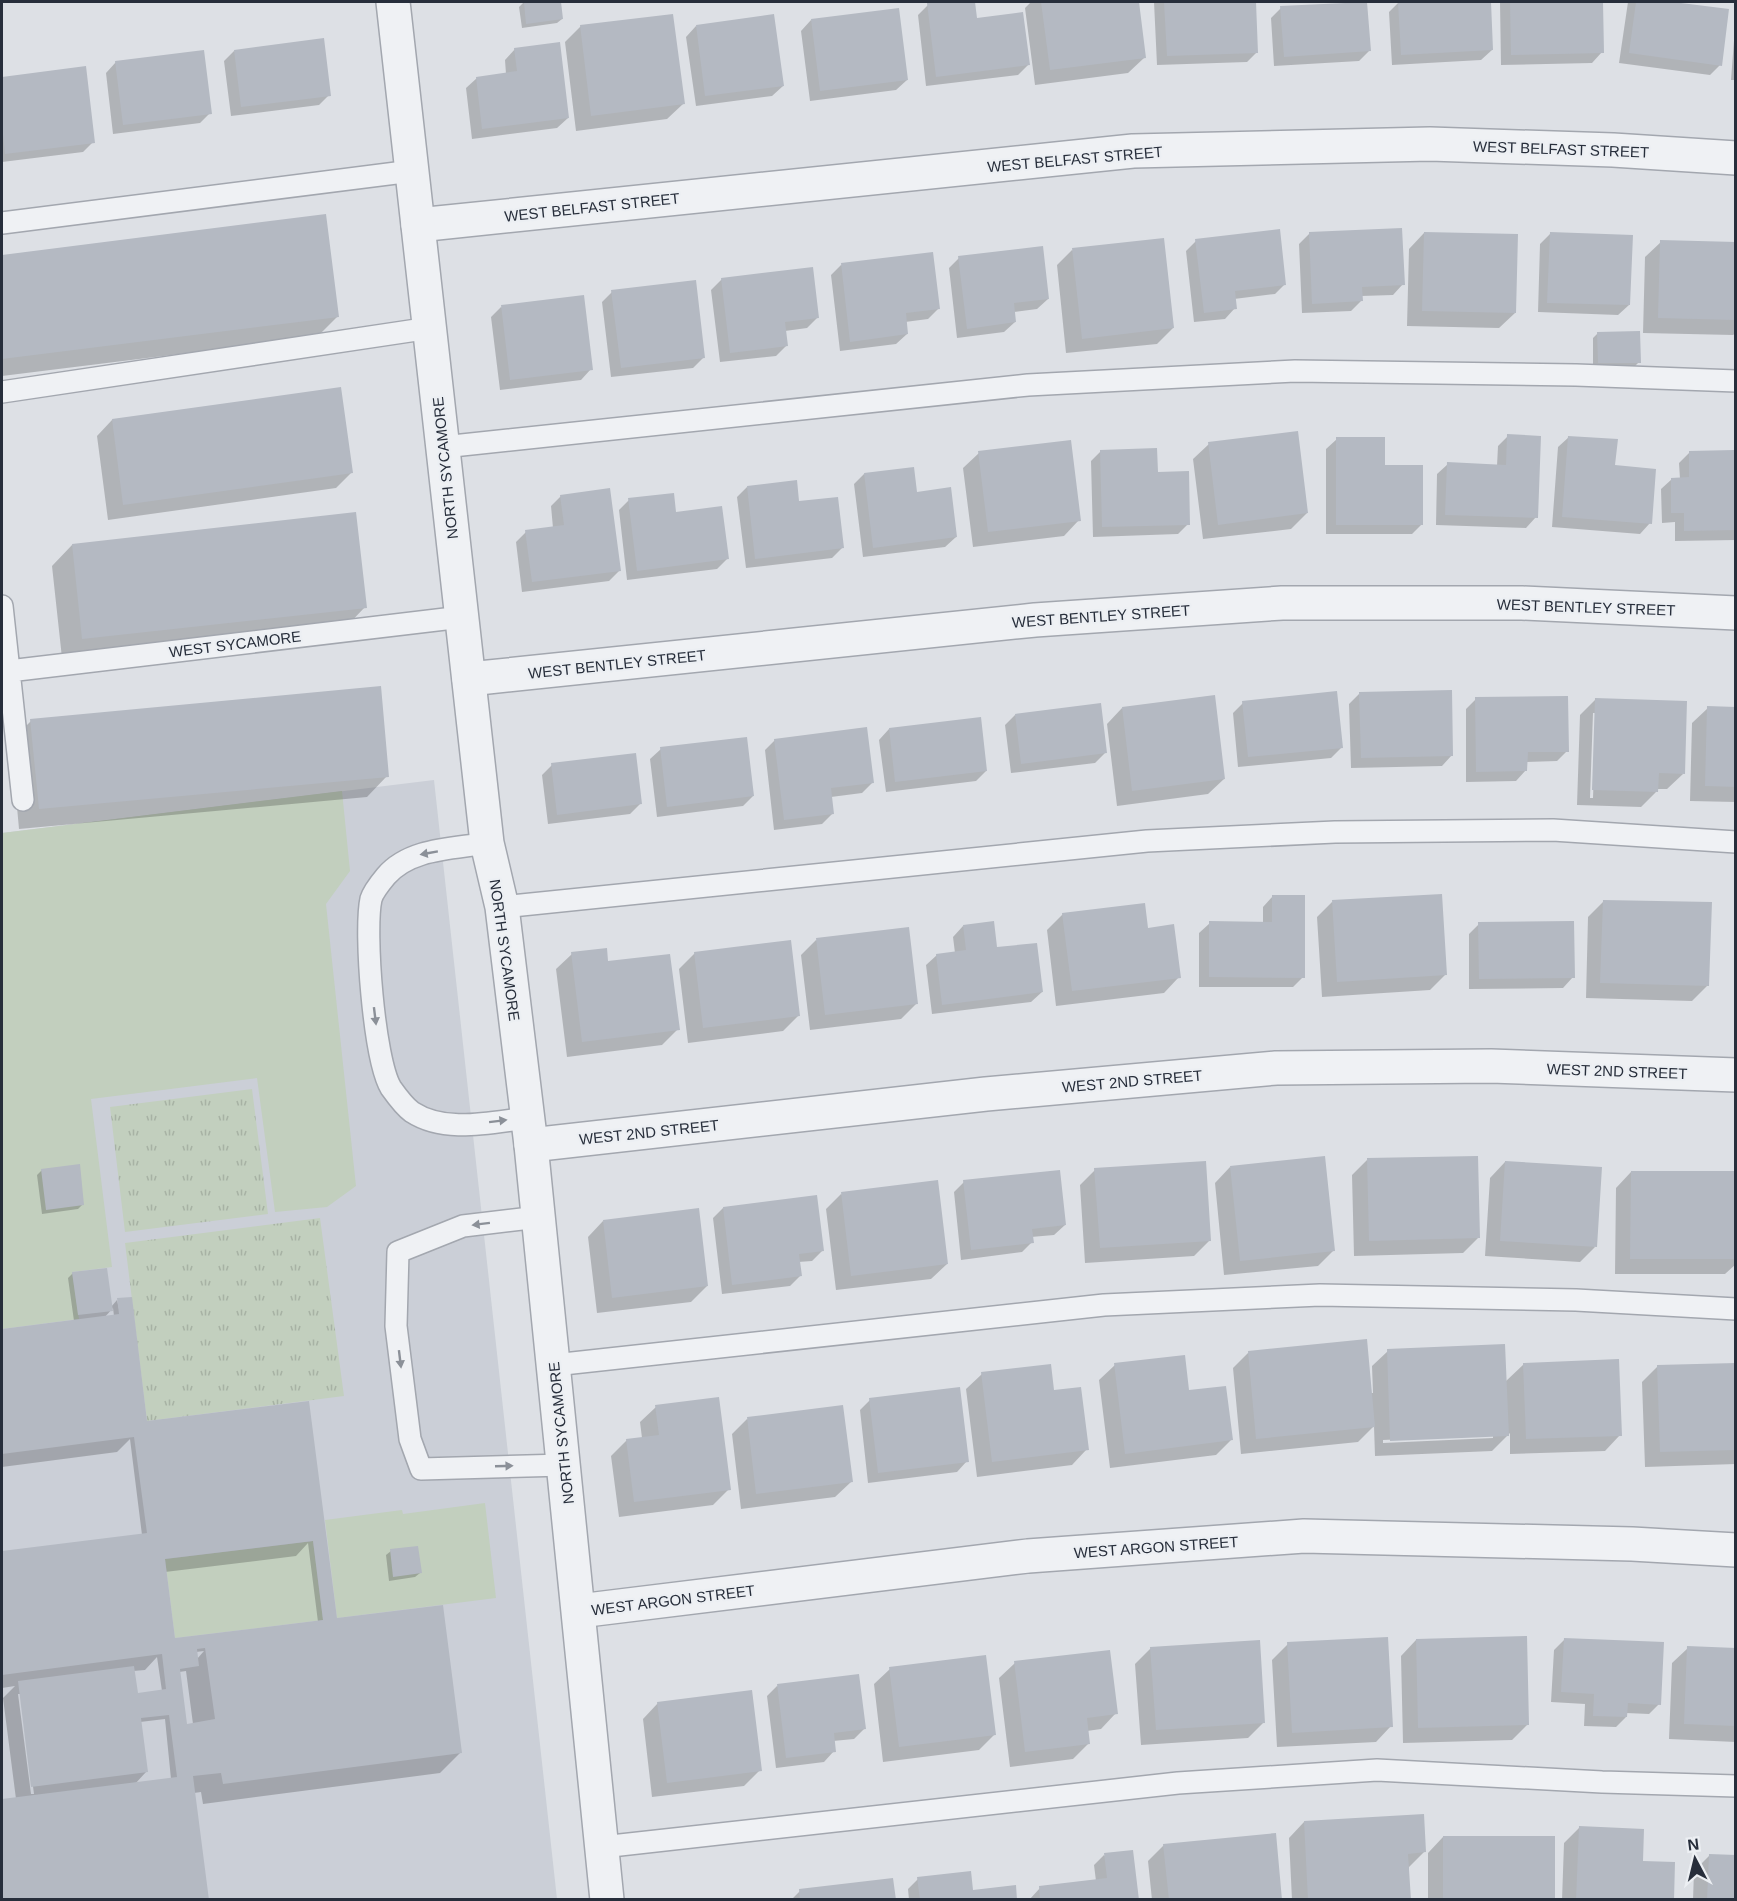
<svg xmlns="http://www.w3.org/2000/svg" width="1737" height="1901" font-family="Arial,sans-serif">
	<defs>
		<pattern id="park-tufts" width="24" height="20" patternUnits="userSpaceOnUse" patternTransform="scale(1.5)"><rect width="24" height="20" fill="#c2cfbe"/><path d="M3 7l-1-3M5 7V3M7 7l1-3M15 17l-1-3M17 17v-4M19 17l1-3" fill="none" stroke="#a7b2a4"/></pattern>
	</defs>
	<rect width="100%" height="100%" fill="#dde0e5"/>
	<path fill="#cbcfd7" d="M434,780L557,1899H2V833Z"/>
	<path fill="#c2cfbe" d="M342,791L350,871L326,904L356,1186L327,1207L275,1212L257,1078L91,1099L112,1267L72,1272L79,1319L2,1329V833Z
		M485,1503L496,1598L337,1618L325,1520L402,1510L403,1514Z
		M313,1541L323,1620L175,1638L165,1559Z"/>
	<path fill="url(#park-tufts)" d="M252,1089L268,1214L125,1232L110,1107Z
		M320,1218L344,1396L147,1421L125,1243Z"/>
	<path fill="#0003" fill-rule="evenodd" d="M524,2H560L562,19L557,23L522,28L519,7Z
		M953,2H973L975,19L1028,65L1018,75L926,86L918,15L928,5Z
		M1031,2H1137L1144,58L1128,73L1035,85L1025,8Z
		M1154,2H1255L1257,52L1247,62L1157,65Z
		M1399,2H1489L1492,50L1481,60L1392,65L1389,12Z
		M1500,2H1602V52L1592,63L1501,65Z
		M1628,2H1672L1720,65L1710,75L1619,63Z
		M1281,8L1369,51L1359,61L1274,66L1271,18Z
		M1736,14V80H1731Z
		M811,20L907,80L896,90L810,101L801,31Z
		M581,26L683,104L667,119L576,131L565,42Z
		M696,26L783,86L772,96L696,106L686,37Z
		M515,49L568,118L557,128L472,139L466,88L477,78L506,74L505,60Z
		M234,51L329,95L319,105L231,116L224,61Z
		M116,62L210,113L200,123L113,134L106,73Z
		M84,68L93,142L83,152L2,162V78Z
		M325,215L338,316L317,337L2,376V257Z
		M1310,233L1403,284L1393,295L1361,296V301L1351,311L1302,313L1299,244Z
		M1424,233L1515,313L1499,328L1407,326L1409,249Z
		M1550,234L1629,305L1618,315L1538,312L1540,244Z
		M1196,241L1285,284L1275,294L1234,299L1235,308L1225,319L1194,322L1186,251Z
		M1661,242L1736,244V333L1733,335L1643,333L1645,257Z
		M1072,250L1173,328L1157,344L1066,353L1057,265Z
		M959,258L1048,299L1037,309L1014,312L1015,322L1004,332L957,338L949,268Z
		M841,265L938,309L928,319L905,322L907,334L896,344L840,351L831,275Z
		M722,279L817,318L807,328L785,331L787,345L776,356L720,362L711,290Z
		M612,292L704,357L693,368L611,377L602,302Z
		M501,307L591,369L581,380L500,390L491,317Z
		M1598,333L1639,362L1634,367H1593V338Z
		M112,420L351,473L336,488L108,520L97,436Z
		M1508,436L1536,517L1526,528L1436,525L1437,474L1448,464L1497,466L1498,446Z
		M1569,437L1614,466L1650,523L1640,534L1552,527L1558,447Z
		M1337,439L1383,466L1422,524L1412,534H1326V449Z
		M1209,444L1307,513L1291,529L1203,539L1193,459Z
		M1101,451L1156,473L1188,524L1178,534L1093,537L1091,461Z
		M1690,452L1732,481H1736V540L1675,541V522L1662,523L1661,489L1672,479H1680L1679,463Z
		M979,453L1079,520L1064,536L973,547L963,468Z
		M864,474L915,493L956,537L945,547L863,557L854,484Z
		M747,487L798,503L843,547L832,558L746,568L737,497Z
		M561,496L619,571L609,581L522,592L516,542L526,532L553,528L551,506Z
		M629,500L727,559L717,569L627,580L619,510Z
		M72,545L365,607L345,628L62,658L52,566Z
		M1359,694L1452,755L1442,766L1351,768L1349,704Z
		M1476,699L1567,751L1557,761L1526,762V770L1516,781L1466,782V709Z
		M1596,699L1683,774L1667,789H1656V792L1641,807L1577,805L1580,715ZM1593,713H1596L1593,798H1590Z
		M1243,703L1341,748L1331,758L1238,767L1233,713Z
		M1122,708L1224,779L1208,794L1117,806L1107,724Z
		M1708,708H1736V802L1690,801L1692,723Z
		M1015,715L1105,753L1095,763L1011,773L1005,725Z
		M31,721L387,776L367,797L19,829L11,741Z
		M889,729L986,771L976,781L886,792L879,740Z
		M775,740L873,782L862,793L831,797L833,813L822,824L774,830L765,750Z
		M661,749L753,796L743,806L657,817L650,759Z
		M552,765L640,804L630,814L548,824L542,775Z
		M1273,896L1303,977L1293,987H1199V933L1210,923H1263V907Z
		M1604,901L1708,985L1692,1001L1586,998L1588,917Z
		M1332,902L1446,974L1430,990L1322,997L1317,917Z
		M1063,914L1146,929L1179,977L1164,993L1056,1006L1047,930Z
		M1479,924L1573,977L1563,988L1469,989V934Z
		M963,926L996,949L1042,992L1031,1002L932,1014L926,965L937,955L955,953L953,937Z
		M816,940L917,1003L901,1019L810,1030L801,955Z
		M1736,949V1006H1734Z
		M695,953L798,1016L783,1031L688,1043L679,969Z
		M572,954L607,963L678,1029L662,1045L567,1057L556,969Z
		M1367,1160L1478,1238L1463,1253L1354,1256L1352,1175Z
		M1505,1162L1595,1247L1580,1262L1485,1256L1490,1178Z
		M1230,1167L1334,1250L1318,1266L1224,1275L1215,1183Z
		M42,1170L83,1204L78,1209L42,1214L37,1175Z
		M1095,1170L1209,1241L1194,1256L1085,1263L1080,1185Z
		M1631,1172H1736V1264L1725,1274H1615L1616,1188Z
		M964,1182L1065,1225L1054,1235L1031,1237L1032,1242L1022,1252L961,1260L954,1192Z
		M841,1194L947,1264L931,1279L836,1290L826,1209Z
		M723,1208L823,1250L812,1261L798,1262L800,1276L790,1286L722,1294L713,1218Z
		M603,1221L707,1286L691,1302L597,1313L588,1237Z
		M73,1273L111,1307L117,1300L146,1425L308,1403L335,1620L460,1753L440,1773L203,1804L201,1792L194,1793L207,1900H2V1800L16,1799L3,1698L15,1686L2,1688V1553L142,1535L130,1439L117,1452L2,1467V1330L74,1321L68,1278ZM113,1308L114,1316L104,1318ZM308,1543L318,1622L173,1640L165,1572L296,1556ZM204,1651L197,1659L196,1652ZM157,1657L162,1691L136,1694L133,1671L145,1670ZM186,1671L193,1724L186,1725L179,1672ZM18,1694H21L34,1794H31ZM165,1719L171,1779L135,1784L146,1772L140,1722Z
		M1388,1351L1505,1382L1524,1364L1620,1435L1605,1451L1510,1454V1433L1492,1451L1375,1456L1374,1426L1358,1442L1241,1454L1233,1368L1249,1352L1370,1393H1373L1372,1366ZM1493,1435V1438L1383,1443V1440Z
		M1736,1364V1464L1645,1467L1642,1382L1658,1366Z
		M1115,1365L1188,1392L1231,1440L1216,1455L1110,1468L1099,1380Z
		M982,1374L1087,1449L1072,1465L977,1477L966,1389Z
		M870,1400L967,1461L957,1472L868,1483L860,1410Z
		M656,1407L729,1489L713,1505L619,1517L611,1456L627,1440L642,1438L640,1422Z
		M747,1419L851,1482L835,1497L741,1509L732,1434Z
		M391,1551L420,1573L415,1577L389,1581L386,1555Z
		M1565,1639L1659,1704L1649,1714L1626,1713V1717L1616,1727L1584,1726L1585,1704L1551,1702L1554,1650Z
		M1416,1640L1528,1724L1512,1740L1403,1743L1401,1656Z
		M1288,1644L1391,1726L1376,1742L1277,1747L1272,1660Z
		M1151,1648L1263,1723L1248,1738L1141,1745L1135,1664Z
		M1688,1648L1736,1650V1742L1669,1739L1672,1663Z
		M1015,1663L1116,1713L1101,1729L1087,1731L1089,1743L1073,1759L1010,1767L999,1678Z
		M890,1669L995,1734L979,1750L883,1762L874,1684Z
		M777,1686L865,1728L854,1739L833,1741L834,1751L824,1762L776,1768L767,1696Z
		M658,1703L760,1770L744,1786L652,1797L643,1719Z
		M1304,1822L1424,1852L1409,1867V1900H1292L1289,1838Z
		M1579,1828L1641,1862L1672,1900H1562L1564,1843Z
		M1443,1837L1553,1900H1428V1853Z
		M1164,1845L1280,1900H1152L1148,1861Z
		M1104,1855L1138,1900H1029L1040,1888L1096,1881L1094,1865Z
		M1710,1855L1736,1900H1693L1694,1871Z
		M918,1879L972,1892L1016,1900H909L908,1889Z
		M800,1891L895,1900H791Z"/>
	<path fill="#b4b9c2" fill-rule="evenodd" d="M524,2H561L563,19L526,24Z
		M940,2H975L977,18L1023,12L1030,65L936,77L927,3Z
		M1041,2H1139L1146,58L1050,70Z
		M1164,2H1256L1258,53L1167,56Z
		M1367,2L1371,51L1284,57L1280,6Z
		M1398,2H1491L1493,50L1401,55Z
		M1510,2H1603L1604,53L1511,55Z
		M1636,2H1673L1729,9L1722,66L1629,53Z
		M899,8L908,80L820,91L811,19Z
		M673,14L685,104L591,116L580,25Z
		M774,14L784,86L705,96L696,25Z
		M324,38L331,96L241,107L234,50Z
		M560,42L569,118L482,129L476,77L517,71L514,48Z
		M204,50L212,114L123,125L115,61Z
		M86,66L95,143L5,154L2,124V77Z
		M326,214L339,317L2,359V255Z
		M1402,228L1405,285L1362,287L1363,301L1312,304L1309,232Z
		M1280,229L1286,285L1235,291L1237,309L1204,313L1195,239Z
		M1424,232L1518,234L1516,313L1422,311Z
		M1550,232L1633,235L1630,305L1547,303Z
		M1164,238L1174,328L1082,339L1072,248Z
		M1660,240L1736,242V320L1658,318Z
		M1043,246L1049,299L1014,303L1016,322L967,329L958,256Z
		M933,252L940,309L906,313L908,334L850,342L841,263Z
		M813,267L819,318L785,322L788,346L730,353L721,278Z
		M696,280L705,358L621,368L611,290Z
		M584,295L593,370L510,380L501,305Z
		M1640,331L1641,363H1598L1597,332Z
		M341,387L353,473L123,505L112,419Z
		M1298,431L1308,513L1218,525L1208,442Z
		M1507,434L1541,436L1538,518L1445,515L1447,462L1506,465Z
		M1568,436L1618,439L1615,465L1656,469L1652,524L1562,517Z
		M1336,437H1385V465H1423V525H1336Z
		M1071,440L1081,521L988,532L978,451Z
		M1157,448L1158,472L1189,471L1190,525L1102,527L1100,450Z
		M1734,450L1736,530L1684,531V513H1671V478L1689,477V451Z
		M914,467L917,492L951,487L957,537L873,548L864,473Z
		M797,480L799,501L838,497L844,548L755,559L747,486Z
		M610,488L621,571L532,582L525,530L564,525L560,495Z
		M674,493L676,512L722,506L729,559L637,571L628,498Z
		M356,512L367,608L82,639L72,544Z
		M381,686L389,777L39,809L30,719Z
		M1452,690L1453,756L1361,758L1359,692Z
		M1337,691L1343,748L1248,757L1242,701Z
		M1215,695L1225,779L1132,791L1122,707Z
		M1568,696L1569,752H1528L1527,771L1476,772L1475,697Z
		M1595,698L1687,701L1685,774L1659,773L1658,792L1592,790Z
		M1101,703L1107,753L1021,764L1015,714Z
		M1707,706L1736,707V787L1705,786Z
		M981,717L987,771L895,782L889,728Z
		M867,727L874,783L831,788L834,814L784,820L774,739Z
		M747,737L754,796L667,807L660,747Z
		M636,753L642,804L557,815L551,763Z
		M1442,894L1447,975L1337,982L1332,900Z
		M1272,895H1305V978L1209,977V921L1272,922Z
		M1603,900L1712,902L1709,986L1600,983Z
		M1145,903L1148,928L1174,924L1181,978L1072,991L1062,913Z
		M994,921L997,947L1037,943L1043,992L942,1005L936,954L966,950L963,925Z
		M1574,921L1575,978L1479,979L1478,922Z
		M909,927L918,1004L825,1015L816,938Z
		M791,940L800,1016L703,1028L694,952Z
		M607,948L608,961L670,954L680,1030L582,1042L571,952Z
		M1325,1156L1335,1251L1240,1261L1230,1166Z
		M1478,1156L1480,1238L1369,1241L1367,1158Z
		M1206,1161L1211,1241L1100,1248L1094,1168Z
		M1505,1161L1602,1167L1597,1247L1500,1241Z
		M80,1164L84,1205L46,1210L41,1169Z
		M1060,1170L1066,1225L1032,1229L1034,1243L971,1250L963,1180Z
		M1631,1171H1736V1259H1630Z
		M938,1180L948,1264L851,1276L841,1192Z
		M817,1195L824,1251L799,1254L802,1276L732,1285L723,1207Z
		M699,1208L708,1286L612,1298L603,1220Z
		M107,1268L113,1311L78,1315L72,1272Z
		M132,1297L147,1421L309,1401L337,1618L443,1605L462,1753L223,1784L221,1773L193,1776L209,1900H2V1799L177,1777L169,1715L141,1718L148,1772L31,1787L18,1681L134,1666L138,1693L166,1689L162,1654L2,1675V1551L147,1533L134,1437L2,1454V1329L119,1314L117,1298ZM313,1541L323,1620L175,1638L165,1559ZM205,1648L215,1719L187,1724L180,1669L199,1666L197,1649Z
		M1367,1339L1375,1427L1256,1439L1248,1351Z
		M1505,1344L1509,1436L1390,1441L1387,1349Z
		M1185,1355L1189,1390L1226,1386L1233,1440L1125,1454L1114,1363Z
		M1619,1359L1622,1436L1526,1439L1523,1363Z
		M1736,1363V1450L1660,1452L1657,1365Z
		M1051,1364L1054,1390L1081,1387L1089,1450L992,1462L981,1372Z
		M960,1387L969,1462L878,1473L869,1398Z
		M719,1397L731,1490L634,1502L626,1439L659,1435L655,1405Z
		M843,1405L853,1482L756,1494L747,1417Z
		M418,1546L422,1573L393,1577L390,1549Z
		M1527,1636L1529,1725L1418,1728L1416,1639Z
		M1388,1637L1393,1727L1292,1733L1287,1642Z
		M1564,1638L1664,1642L1661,1705L1628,1703L1627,1717L1593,1716L1594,1694L1561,1692Z
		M1260,1640L1265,1723L1156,1730L1150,1647Z
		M1687,1646L1736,1648V1726L1684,1724Z
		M1110,1650L1118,1714L1087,1718L1090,1744L1025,1752L1014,1661Z
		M986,1655L996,1735L899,1747L889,1667Z
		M859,1674L866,1729L834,1733L836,1752L786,1758L777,1684Z
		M752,1690L762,1771L667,1783L657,1702Z
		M1424,1814L1426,1852L1408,1854L1411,1900H1308L1304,1821Z
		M1579,1826L1644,1829L1643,1861L1675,1862L1674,1900H1576Z
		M1276,1833L1282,1900H1169L1163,1844Z
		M1443,1836H1555V1900H1443Z
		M1133,1850L1139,1900H1040L1039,1886L1107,1878L1104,1853Z
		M1709,1854L1736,1855V1900H1707Z
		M971,1871L973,1890L1016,1885L1017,1900H920L917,1877Z
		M893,1878L896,1900H800L799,1889Z"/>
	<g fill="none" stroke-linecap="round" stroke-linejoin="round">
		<g stroke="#a3a7af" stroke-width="24">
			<path id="service" d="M2,223L412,171
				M2,392L430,328
				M443,447L1028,385L1295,371L1576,375L1736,381
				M2,606L23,800
				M9,671L462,617
				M487,843C453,849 410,848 386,876C381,882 373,892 371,899C364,931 374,1060 391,1088C396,1095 405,1107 412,1112C446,1134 491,1122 528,1118
				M502,907L1147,841L1335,832L1553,830L1736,842
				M539,1217L463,1226L398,1252L396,1326L410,1439L421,1469L564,1465
				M554,1365L1104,1305L1320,1295L1576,1300L1736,1309
				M602,1847L1178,1783L1377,1770L1602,1782L1736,1786"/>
		</g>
		<g stroke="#a3a7af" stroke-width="36">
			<path id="minor" d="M418,225L1133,151L1430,144L1613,150L1736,158
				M469,679L1035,620L1282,603H1522L1736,613
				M531,1145L986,1094L1276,1068L1491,1066L1736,1075
				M579,1611L1028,1556L1304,1536L1632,1544L1736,1550"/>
		</g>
		<g stroke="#a3a7af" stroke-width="36">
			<path id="tertiary" d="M393,2L487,843L502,907L531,1145L607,1900"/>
		</g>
		<use href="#service" stroke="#eff1f4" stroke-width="21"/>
		<use href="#minor" stroke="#eff1f4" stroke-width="33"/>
		<use href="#tertiary" stroke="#eff1f4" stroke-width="33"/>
	</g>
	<defs><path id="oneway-solid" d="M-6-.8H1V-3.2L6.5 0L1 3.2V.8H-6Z" transform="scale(1.5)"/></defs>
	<g fill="#8b9098">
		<use href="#oneway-solid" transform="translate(429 853) rotate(170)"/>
		<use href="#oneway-solid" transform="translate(375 1016) rotate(83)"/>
		<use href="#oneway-solid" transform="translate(498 1121) rotate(-7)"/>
		<use href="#oneway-solid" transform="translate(481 1224) rotate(173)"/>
		<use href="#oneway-solid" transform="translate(400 1359) rotate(83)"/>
		<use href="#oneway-solid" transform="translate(504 1466) rotate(-2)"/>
	</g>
	<g text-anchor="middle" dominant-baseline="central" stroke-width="4.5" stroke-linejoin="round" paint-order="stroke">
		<g font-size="15" fill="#272e3b" stroke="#eceff3">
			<text transform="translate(1561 149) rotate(2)">WEST BELFAST STREET</text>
			<text transform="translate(1075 159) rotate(-5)">WEST BELFAST STREET</text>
			<text transform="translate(592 207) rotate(-6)">WEST BELFAST STREET</text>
			<text transform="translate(445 468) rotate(-96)">NORTH SYCAMORE</text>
			<text transform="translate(1586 607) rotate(2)">WEST BENTLEY STREET</text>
			<text transform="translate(1101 616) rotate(-4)">WEST BENTLEY STREET</text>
			<text transform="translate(235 644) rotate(-7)">WEST SYCAMORE</text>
			<text transform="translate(617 664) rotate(-6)">WEST BENTLEY STREET</text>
			<text transform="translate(505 950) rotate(82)">NORTH SYCAMORE</text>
			<text transform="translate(1617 1071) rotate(2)">WEST 2ND STREET</text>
			<text transform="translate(1132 1081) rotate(-5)">WEST 2ND STREET</text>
			<text transform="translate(649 1132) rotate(-6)">WEST 2ND STREET</text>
			<text transform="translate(561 1433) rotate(-96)">NORTH SYCAMORE</text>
			<text transform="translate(1156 1547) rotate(-4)">WEST ARGON STREET</text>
			<text transform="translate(673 1600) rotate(-7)">WEST ARGON STREET</text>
		</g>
	</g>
	<rect width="1737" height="1901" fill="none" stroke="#272e3b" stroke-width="6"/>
	<g transform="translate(1695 1859) rotate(353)" stroke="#eceff3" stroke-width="4.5" paint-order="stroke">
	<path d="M0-4.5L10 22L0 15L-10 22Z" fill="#272e3b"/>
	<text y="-9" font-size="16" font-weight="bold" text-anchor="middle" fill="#272e3b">N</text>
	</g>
</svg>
